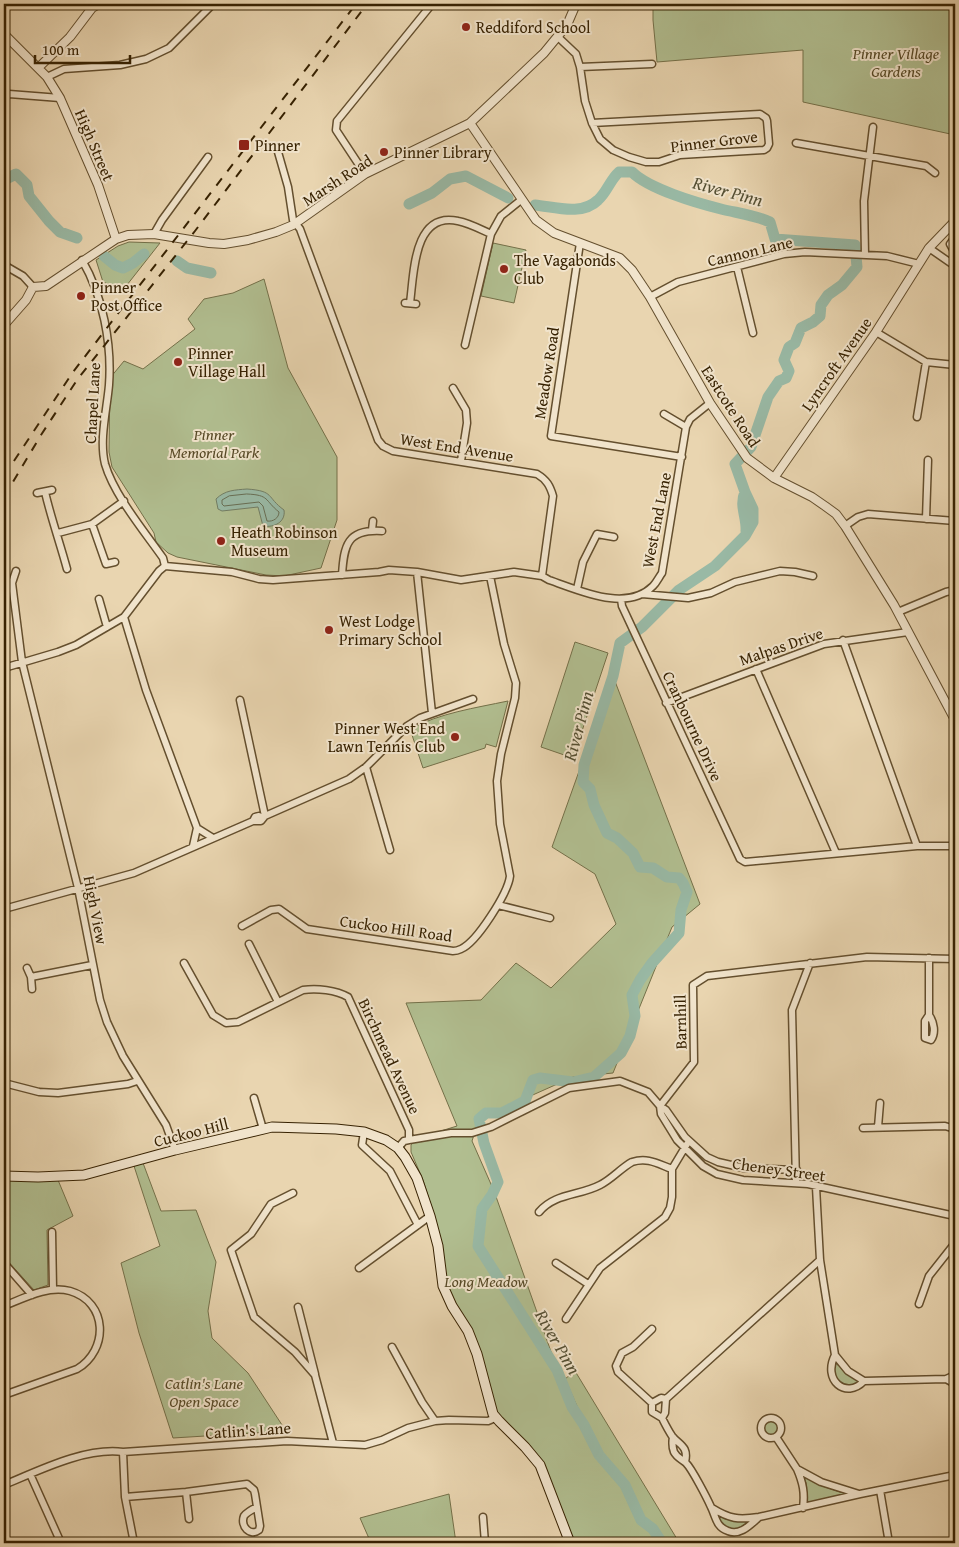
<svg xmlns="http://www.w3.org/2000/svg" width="959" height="1547" font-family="'Gentium Book Plus',serif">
	<rect width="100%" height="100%" fill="#e9d5b0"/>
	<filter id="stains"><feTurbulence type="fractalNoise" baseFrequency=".004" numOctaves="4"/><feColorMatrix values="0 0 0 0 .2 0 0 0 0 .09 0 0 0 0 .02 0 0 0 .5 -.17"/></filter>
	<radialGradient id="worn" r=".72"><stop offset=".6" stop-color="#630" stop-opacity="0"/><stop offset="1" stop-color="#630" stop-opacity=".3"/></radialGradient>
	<path fill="#b1be90" stroke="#747049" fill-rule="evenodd" d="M653,4H947L955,26V135L803,102V50L657,62L653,20Z
		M129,242L160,243L123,290L103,282L96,260L118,246Z
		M493,243L526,250L514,303L481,296Z
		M264,279L288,368L337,457V520L321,568L284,576L266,575L177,557L168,553L156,542L154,533L112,467L109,452L110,378L124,361L143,369L195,329L188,319L204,299L233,293Z
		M575,642L608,653L573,758L541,747Z
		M613,676L700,904L672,927L613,1073L573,1077L479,1119L472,1141L494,1191L560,1377L580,1413L565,1379L575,1371L677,1539V1543H664V1538L649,1523L662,1543H574L540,1458L528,1443L499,1415L493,1406L468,1326L449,1292L435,1218L423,1180L411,1152V1145L415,1139L457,1126L406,1003L481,1000L516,963L551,988L616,924L595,874L552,847ZM604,1457L628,1485L641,1513L615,1478Z
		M508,701L496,747L486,744L485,748L423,768L410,729C440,713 475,708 508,701Z
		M143,1163L161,1211L196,1210L216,1262L208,1311L212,1338L248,1373L286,1431L173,1438L139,1333L121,1263L160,1246L134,1166Z
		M4,1179L58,1180L73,1216L47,1230L48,1285L34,1290L4,1257Z
		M835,1363L858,1380L856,1384C846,1389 840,1383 833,1376L834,1364Z
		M764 1428a7 7 0 1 1 14 0a7 7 0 1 1-14 0Z
		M803,1475L819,1485L843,1493L845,1495L807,1503L806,1483Z
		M449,1494L456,1543H371L360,1518Z
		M715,1513L725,1519L749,1522L740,1529L732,1531L722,1525Z"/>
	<path fill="#99b9a5" stroke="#727d64" d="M247,489C275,491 266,497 284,510C286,522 274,528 263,526L258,507L222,511L218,509L216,499C225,490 235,490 247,489Z"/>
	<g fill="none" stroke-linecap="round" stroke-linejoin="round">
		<path stroke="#686e54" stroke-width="1" d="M247,494C270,495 264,500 279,512C279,518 273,522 267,521L263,506L259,502L224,506L222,504V500L229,496Z"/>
		<path stroke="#99b9a5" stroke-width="11" d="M4,180L16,174L27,185L29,196L49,221L60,232L77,238
			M409,204L432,193L450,179L466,176L508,198
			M535,205C555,207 582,216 598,200C607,192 610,180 619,172H632C649,189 697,203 721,209C737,213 755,215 770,222L775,239L855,245L857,267L842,285L828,295L821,305L820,316L813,322L801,328L795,343L789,347L784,360L789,371L786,378L779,381L768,397L751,447L735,464L745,492L753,509V522L745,536L715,566L679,590L642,627L620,643L613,676L584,765L583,782L590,789L594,805L607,833L617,838L633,853L640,867L653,868L667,877L679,878L683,883L687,892L681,910L679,933L652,963L640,980L632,995L635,1016L630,1036L621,1053L594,1077L573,1082L540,1078L533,1080L525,1101L502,1113H486L479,1119L484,1143L498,1182L492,1195L482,1209L478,1246L557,1370L572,1407L584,1425L599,1455L625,1485L641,1520L653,1529L662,1543
			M104,256L115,265L123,268L133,263L144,254
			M177,261L187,268L211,273
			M745,492C739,506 747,517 746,531"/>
		<g stroke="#644f2e" stroke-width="9">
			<path id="minor" d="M558,37L576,54L580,67L585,101L592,123L600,139L613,150L629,157L646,162H659L680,155L764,150L767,148L769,144L767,121L766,118L760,114L592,123
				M580,67L652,64
				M47,77L64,69L120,65L146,59L169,48L213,4
				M4,95L9,94L60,98
				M796,143L926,166L935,173
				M278,152L288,187L293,220L300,229L378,440L383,446L393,451L537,474C547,480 550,486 553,496L542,576
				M365,174L336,130L337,121L432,4
				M154,234L162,220L208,157
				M955,237L950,244L955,253
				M580,243L551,436L682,457
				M929,248L955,266
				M865,255L864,201L873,127
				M82,260C103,296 112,344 109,385C107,409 99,440 105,464C114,495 144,531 163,558L165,566
				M4,265L23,276L33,287
				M737,267L753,333
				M650,297L678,282L784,254L805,252L887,256L919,264
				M405,303L416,304
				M410,303C414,274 413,211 458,221C469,223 480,229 491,234
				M876,332L926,362L955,365
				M465,345L491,234L501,216L521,200
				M453,388L466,410L467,423L461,461
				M664,414L686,427
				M917,417L926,362
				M45,492C51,518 60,543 67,569
				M37,493L52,490
				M926,519L928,460
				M92,524L106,564L115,562
				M845,526L858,517L868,514L955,521
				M372,530L373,521
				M58,533L92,524L124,501
				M16,571L12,583L22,662L78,888L100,1000L107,1022L123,1056L166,1125L175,1150
				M417,572L432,713
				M342,575C344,545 347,529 382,531
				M577,589L583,562L597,534L614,537
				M642,594L688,598L711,593L735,582L780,571L795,572L813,576
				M99,599L107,627
				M621,599L622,606L636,636L740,859L745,862L917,846H955
				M898,612L946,592L955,590
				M124,617L146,690L197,828L193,846
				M843,640L917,846
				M4,668L58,652L76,645L124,617L159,571L165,566L232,572L259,579L273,580L379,572L389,570L417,572L461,580L514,572L542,576L549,580C579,590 626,613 653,586C657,582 659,577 662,573L686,427L690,419L710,403
				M756,669L836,853
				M240,700L265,816
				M666,703L824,644L908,632
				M366,767L390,850
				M253,821H261L265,816L349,779L366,767L407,726L420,718L473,699
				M197,828L213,838
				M498,905L550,918
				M4,909L134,873L253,821L255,817L259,816L262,818
				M242,926L271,910L279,909L307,929L453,951C456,951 459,950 461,949C477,942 508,893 510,876L500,824L497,781L501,754L515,698L516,683L504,644L490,576
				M249,944L278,1002
				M184,963L213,1015L226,1023L238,1022L303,990C317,988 336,990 348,997L409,1130V1140
				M27,968L31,977L32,989
				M31,977L92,965
				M929,1015L925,1021V1038L931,1040C936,1033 934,1022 929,1015V958
				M4,1083L39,1092L58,1093L128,1084L137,1081
				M254,1098L263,1129
				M660,1106L694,1062L693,985L707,976L867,957L955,959
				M660,1106L661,1114L677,1140L703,1166L717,1174L743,1180L808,1184L955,1216
				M878,1127L880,1103
				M863,1128L945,1126L955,1129
				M364,1132L362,1145L390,1171L418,1225
				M398,1148L404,1141L409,1140L451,1133H472L491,1127L569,1088L620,1081L648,1092L660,1106L666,1110L685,1137L707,1157L718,1162L744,1168L797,1170
				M796,1182L792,1010L810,963
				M816,1187L820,1260L835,1355L848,1371L864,1381L946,1379L955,1384
				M293,1193L271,1204L251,1234L231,1250L254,1317L295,1352L315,1375L333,1443
				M539,1212C555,1193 579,1196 600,1185C612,1179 621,1168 632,1162C648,1157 658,1164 672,1169
				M52,1232L53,1289
				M4,1263L32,1295
				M556,1263L588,1284
				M359,1268L430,1216
				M919,1304L929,1276L955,1243
				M4,1306C24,1298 48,1285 70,1291C108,1302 109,1350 77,1369L4,1395
				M298,1307L315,1374
				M566,1319L600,1268L665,1217L670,1208L672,1197V1169L687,1144
				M392,1347L422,1402L435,1421
				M835,1355C822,1380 846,1400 864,1381
				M946,1379L955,1375
				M652,1403L618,1372L616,1366L622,1353L633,1347L652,1329
				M662,1418L652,1412V1403L661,1398L666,1399
				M761 1428a10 10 0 1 1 20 0a10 10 0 1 1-20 0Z
				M673,1437C672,1443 672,1447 674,1452C677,1458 682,1459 686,1463C692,1469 707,1498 711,1507C716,1517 716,1527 728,1531C740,1536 750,1525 758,1518
				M776,1437L797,1469L821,1482L859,1494
				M123,1452L125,1497L134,1543
				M685,1462C689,1446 679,1445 672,1436C668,1430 665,1424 662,1418L665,1413L666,1399L820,1260
				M797,1469C803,1483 805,1493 803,1508
				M30,1474L61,1543
				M4,1485C38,1471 85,1447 123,1452L287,1441L365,1445L382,1440L408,1428L435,1421L449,1420L488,1421L495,1418
				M880,1490L889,1543
				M186,1492L189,1519
				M125,1497L186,1492L247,1484L254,1490L255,1494L260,1526L259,1530C250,1537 240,1526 244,1516C247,1512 253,1509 257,1507
				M712,1508C730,1519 738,1520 759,1517L860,1494L955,1475
				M483,1517L485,1543"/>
		</g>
		<g stroke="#644f2e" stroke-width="10">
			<path id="tertiary" d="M4,34L47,77L60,98L98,185L116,239
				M38,68L70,37L92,8L99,4
				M470,123L536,220L554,233L620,258L632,270L650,297L710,403L747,458L774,478L812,497L825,506L836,514L845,526L894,605L955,720
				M4,325L26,300L33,287L46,286L116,239L128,235L154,234L209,243L224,244L248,240L276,232L293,225L365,174L470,123L544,53L567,25L576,4
				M774,478L876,332L929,248L955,221"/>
		</g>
		<g stroke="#372202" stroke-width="11">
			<path id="secondary" d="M4,1176L38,1177L84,1175L175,1150L272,1127L336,1129L364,1132L386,1140L398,1148L405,1157L417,1178L430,1216L438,1246L443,1286L452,1306L468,1331L477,1354L493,1414L499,1421L525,1447L540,1465L570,1543"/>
		</g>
		<use href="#minor" stroke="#f1e4cc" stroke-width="6"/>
		<use href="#tertiary" stroke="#f1e4cc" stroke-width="8"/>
		<use href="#secondary" stroke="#f1e4cc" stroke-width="9"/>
		<path stroke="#372202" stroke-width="2" stroke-dasharray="9 9" stroke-linecap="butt" d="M4,476L73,372L356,4
			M4,497L41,435L77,380L195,231L367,4"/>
	</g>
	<g fill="#8f2418" stroke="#f1e4cc" stroke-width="2">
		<circle cx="466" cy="27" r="5"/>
		<rect x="238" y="139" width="12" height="12" rx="2.5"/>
		<circle cx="384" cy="152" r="5"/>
		<circle cx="504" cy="269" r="5"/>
		<circle cx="81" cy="296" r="5"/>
		<circle cx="178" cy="362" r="5"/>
		<circle cx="221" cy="541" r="5"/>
		<circle cx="329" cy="630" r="5"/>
		<circle cx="455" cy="737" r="5"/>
	</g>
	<g text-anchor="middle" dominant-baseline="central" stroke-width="4" stroke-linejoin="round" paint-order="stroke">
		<g font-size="16" fill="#372202" stroke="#f1e4cc" text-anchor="start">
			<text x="476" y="27">Reddiford School</text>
			<text x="255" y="145">Pinner</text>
			<text x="394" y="152">Pinner Library</text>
			<text x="514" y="260">The Vagabonds<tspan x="514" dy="18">Club</tspan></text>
			<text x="91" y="287">Pinner<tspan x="91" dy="18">Post Office</tspan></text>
			<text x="188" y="353">Pinner<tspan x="188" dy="18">Village Hall</tspan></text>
			<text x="231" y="532">Heath Robinson<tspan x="231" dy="18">Museum</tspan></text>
			<text x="339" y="621">West Lodge<tspan x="339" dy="18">Primary School</tspan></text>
			<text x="445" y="728" text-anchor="end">Pinner West End<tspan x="445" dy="18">Lawn Tennis Club</tspan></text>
		</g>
		<g font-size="16" font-style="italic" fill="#564926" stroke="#f1e4cc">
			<text x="896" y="53">Pinner Village<tspan x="896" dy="18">Gardens</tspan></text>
			<text x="214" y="434">Pinner<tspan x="214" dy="18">Memorial Park</tspan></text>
			<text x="486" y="1281">Long Meadow</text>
			<text x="204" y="1383">Catlin's Lane<tspan x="204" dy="18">Open Space</tspan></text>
		</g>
		<g font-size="16" fill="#372202" stroke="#f1e4cc">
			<text transform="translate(714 141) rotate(-7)">Pinner Grove</text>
			<text transform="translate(95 145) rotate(67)">High Street</text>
			<text transform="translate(337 180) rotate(-33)">Marsh Road</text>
			<text transform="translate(750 251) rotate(-13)">Cannon Lane</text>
			<text transform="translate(836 364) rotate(-55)">Lyncroft Avenue</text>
			<text transform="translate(546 373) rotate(-81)">Meadow Road</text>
			<text transform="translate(92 403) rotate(-87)">Chapel Lane</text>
			<text transform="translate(731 406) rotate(57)">Eastcote Road</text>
			<text transform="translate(457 447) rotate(9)">West End Avenue</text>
			<text transform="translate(656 520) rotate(-79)">West End Lane</text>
			<text transform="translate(781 646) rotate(-19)">Malpas Drive</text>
			<text transform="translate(693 726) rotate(65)">Cranbourne Drive</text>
			<text transform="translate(96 910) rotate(79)">High View</text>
			<text transform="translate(396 928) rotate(8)">Cuckoo Hill Road</text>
			<text transform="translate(680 1022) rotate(-91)">Barnhill</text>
			<text transform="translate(390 1056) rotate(65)">Birchmead Avenue</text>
			<text transform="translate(191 1132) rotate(-14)">Cuckoo Hill</text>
			<text transform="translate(779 1169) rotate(8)">Cheney Street</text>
			<text transform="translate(248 1430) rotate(-4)">Catlin's Lane</text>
		</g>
		<g font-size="18" font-style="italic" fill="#544f33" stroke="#f1e4cc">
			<text transform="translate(728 191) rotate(15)">River Pinn</text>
			<text transform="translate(578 726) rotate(-75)">River Pinn</text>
			<text transform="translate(558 1342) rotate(60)">River Pinn</text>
		</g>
	</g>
	<rect width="959" height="1547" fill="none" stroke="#e9d5b0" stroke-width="20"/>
	<rect x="5" y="5" width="949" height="1537" fill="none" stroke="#372202" stroke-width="2.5"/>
	<rect x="10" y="10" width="939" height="1527" fill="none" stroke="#372202"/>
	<path d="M35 55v8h95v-8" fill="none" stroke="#372202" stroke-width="2.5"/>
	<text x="42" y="55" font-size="15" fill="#372202" stroke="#f1e4cc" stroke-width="4" paint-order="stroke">100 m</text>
	<rect width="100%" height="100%" filter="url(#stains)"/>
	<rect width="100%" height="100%" fill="url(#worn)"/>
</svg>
